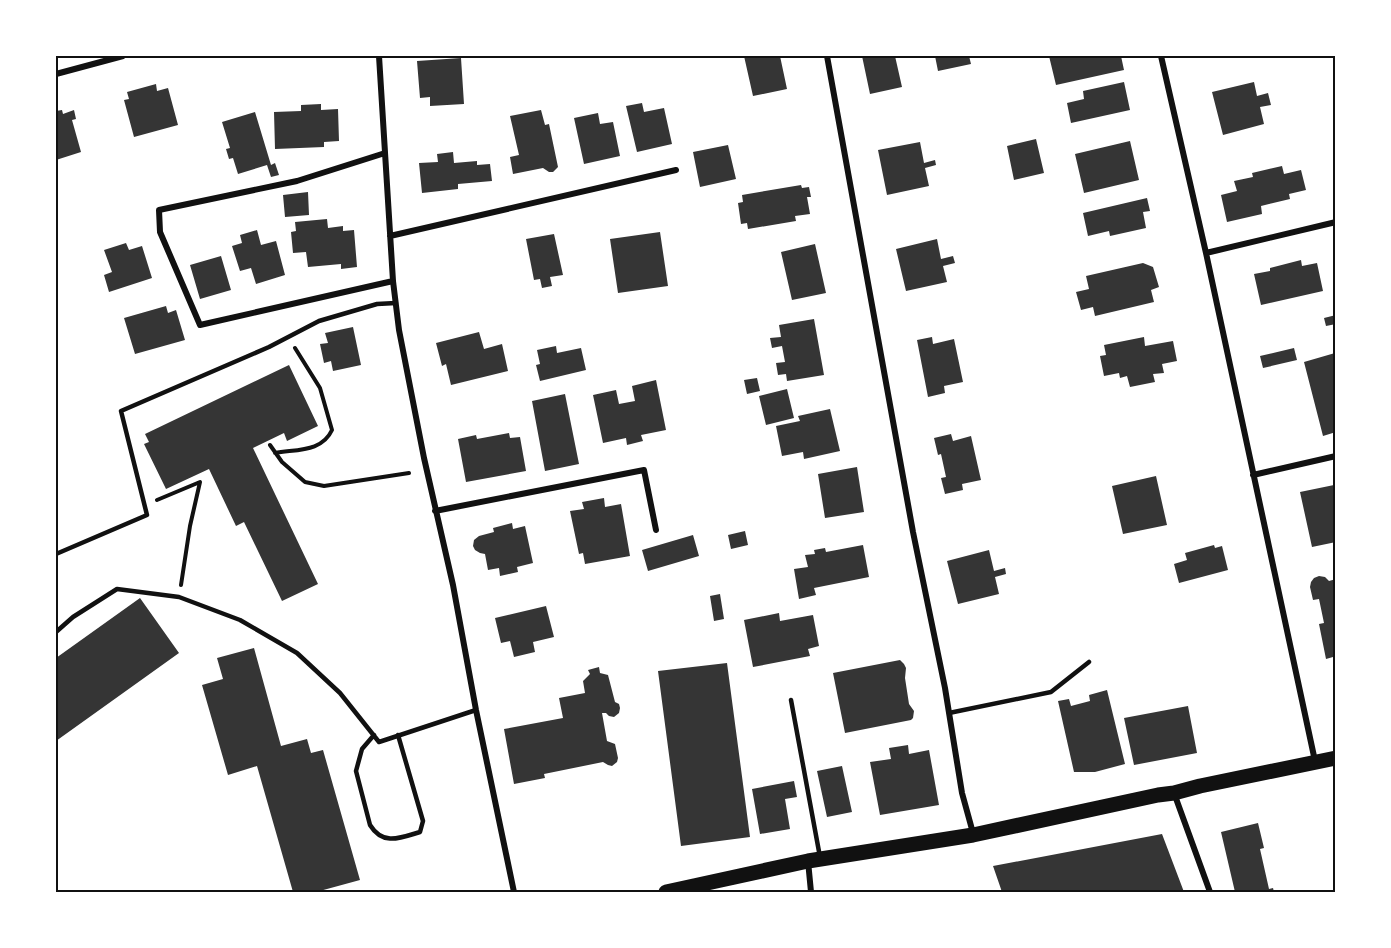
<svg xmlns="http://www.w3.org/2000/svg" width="1391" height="948" font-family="Commissioner,sans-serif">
	<rect width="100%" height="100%" fill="#fff"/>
	<path fill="#353535" d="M744,56H780L787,89L753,96Z
		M862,56H895L902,87L870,94Z
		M935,56H969L971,64L938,71Z
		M1049,56H1121L1124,70L1056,85Z
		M461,58L464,104L430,106V97L420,98L417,61Z
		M1124,82L1130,110L1071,123L1067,103L1084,99L1083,91Z
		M1254,82L1257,96L1268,93L1271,105L1260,107L1264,124L1223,135L1212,92Z
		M156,84L157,91L168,88L178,125L134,137L124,100L129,99L127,92Z
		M642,103L644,112L664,108L672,144L637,152L626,106Z
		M321,104V110L338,109L339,141L324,142V147L275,149L274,112L301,111V105Z
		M62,110L63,114L74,110L76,119L72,120L81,152L56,160V111Z
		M541,110L545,125L549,124L558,167L553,172H549L543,168L513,174L510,157L519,155L510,116Z
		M255,112L271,165L275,163L279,175L271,177L267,165L238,174L233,158L229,159L226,149L230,148L222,122Z
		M598,113L600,124L613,122L620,156L584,164L574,118Z
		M1036,139L1044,173L1014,180L1007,146Z
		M1130,141L1139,180L1084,193L1075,154Z
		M920,142L924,163L935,160L936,165L925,168L929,186L887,195L878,150Z
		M728,145L736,179L700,187L693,152Z
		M453,152L454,163L477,161V165L490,164L492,181L458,184V189L422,193L419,163L438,162L437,154Z
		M1282,166L1284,174L1301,170L1306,190L1289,194L1290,199L1261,206L1262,214L1227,222L1221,195L1237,191L1234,181L1253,177L1252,173Z
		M801,185L802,188L809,187L811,197H807L810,214L795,216L796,221L748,229L747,223L741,224L738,203L743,202L742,195Z
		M308,192L309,215L285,217L283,195Z
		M1147,198L1150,211L1143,212L1146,228L1110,236L1109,231L1088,236L1083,213Z
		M327,219L328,228L343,226V231L354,230L357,267L341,269V264L308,267L306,252L293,253L291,232L296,231L295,222Z
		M257,230L261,245L276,241L285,275L256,284L251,268L240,271L232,246L242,243L240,235Z
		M660,232L668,286L618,293L610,239Z
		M554,234L563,275L550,277L552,286L542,288L540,279L534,280L526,239Z
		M937,239L941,259L953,256L955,263L943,266L947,282L906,291L896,249Z
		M126,243L129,250L142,246L152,278L109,292L104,275L112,272L104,250Z
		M815,244L826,293L792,300L781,252Z
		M221,256L231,290L200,299L190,265Z
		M1301,260L1302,266L1317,263L1323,291L1261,305L1254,274L1270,271V268Z
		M1143,263L1153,267L1159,287L1151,290L1154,302L1095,316L1093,307L1081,310L1076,292L1089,289L1086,276Z
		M166,306L168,313L176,310L185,340L135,354L124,318Z
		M1336,315V324L1326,326L1324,318Z
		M814,319L824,375L787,381L786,374L778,375L776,363L785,362L782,346L772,348L770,338L781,337L779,325Z
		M353,327L361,365L333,371L331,361L324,363L320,344L328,343L325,333Z
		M479,332L484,349L502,344L508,371L451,385L446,364L442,366L436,343Z
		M932,337L933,344L954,339L963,382L944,386L945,393L928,397L917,340Z
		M1144,337L1145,346L1173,341L1177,361L1162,364L1164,373L1153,374L1155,382L1130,387L1127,376L1120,378L1119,373L1104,376L1100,356L1106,355L1104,345Z
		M556,346L557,353L581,348L586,370L540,381L536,365L540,364L537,350Z
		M1294,348L1297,360L1263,368L1260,356Z
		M1335,353L1336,432L1323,436L1304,362Z
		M289,365L318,426L287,441L284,433L253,448L318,584L282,601L244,522L236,526L209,469L166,489L144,444L149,442L145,434Z
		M757,378L760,391L747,394L744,380Z
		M656,380L666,430L641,435L643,441L627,445L626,438L603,443L593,395L616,390L619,404L635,401L632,386Z
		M787,389L794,418L766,425L759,396Z
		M565,394L579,464L545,471L532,401Z
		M830,409L840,451L804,459L803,452L782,456L776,426L800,421L798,416Z
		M509,433L510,438L520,437L526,471L466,482L458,439L476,435L477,439Z
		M951,434L953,441L971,436L981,480L962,484L963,490L945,494L941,478L946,477L941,454L938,455L934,438Z
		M857,467L864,512L825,518L818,474Z
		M1156,476L1167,525L1123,534L1112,486Z
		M1334,485L1336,542L1312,547L1300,492Z
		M604,498L605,507L621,504L630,556L585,564L583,553L579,554L570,511L584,509L582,502Z
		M512,523L513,529L525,526L533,563L517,567L518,572L500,576L499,568L488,570L485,554L480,553L475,550L473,546L474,540L479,536L494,532L493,528Z
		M745,531L748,545L731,549L728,535Z
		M693,535L699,556L648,571L642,550Z
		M863,545L869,577L814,588L816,595L799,599L794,569L808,567L805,555L815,554L814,550L825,548L826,552Z
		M1214,545L1215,548L1222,546L1228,570L1179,583L1174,564L1187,560L1185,553Z
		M989,550L994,571L1005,568L1006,574L995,577L999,594L958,604L947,561Z
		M1319,576L1325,577L1329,581L1336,579V665L1333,657L1326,659L1319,624L1324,623L1319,599L1313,600L1310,587L1311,582L1314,578Z
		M720,594L724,619L714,621L710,596Z
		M140,598L179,653L56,741V658Z
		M546,606L554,637L533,642L535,652L514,657L510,641L501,643L495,618Z
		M779,613L780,621L813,615L819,646L808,649L810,656L753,667L744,620Z
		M254,648L281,746L307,739L311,753L323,750L360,880L316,892H293L257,766L228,775L202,685L223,679L217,658Z
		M900,660L904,664L906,668L905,678L909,704L914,711L913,718L911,720L845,733L833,673Z
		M727,663L750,837L681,846L658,671Z
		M599,667L600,673L608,675L615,702L619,704L620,708L619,713L614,717L609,716L606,713H602L607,741L615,744L618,758L617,762L612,766L608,765L603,762L544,774L545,778L514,784L504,729L563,718L559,698L585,693L583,681L590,674L588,670Z
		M1107,690L1125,764L1095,772H1074L1058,701L1069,699L1071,706L1090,701L1089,695Z
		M1188,706L1197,753L1134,765L1124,718Z
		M908,745L909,754L929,750L939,805L880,815L870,762L891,759L889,748Z
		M842,766L852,812L827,817L817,771Z
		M794,781L797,797L785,799L790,829L760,834L752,789Z
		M1258,823L1264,848L1260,849L1269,889L1273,888L1274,892H1235L1221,832Z
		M1162,834L1184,892H1002L993,866Z"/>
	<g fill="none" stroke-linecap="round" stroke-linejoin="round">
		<path stroke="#111" stroke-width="4" d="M270,445L282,462L305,482L324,486L409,473
			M275,453C297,449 322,452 332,430L320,388L295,348
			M157,500L200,482L190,526L181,585"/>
		<path stroke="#111" stroke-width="4.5" d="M56,554L147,515L121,411L269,347L319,321L377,304L396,303
			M56,632L73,617L117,589L179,597L240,620L297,653L340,693L379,742L476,710
			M791,700L820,857
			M949,713L1051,692L1089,662
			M374,735L362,749L356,771L370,825C383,846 400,838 420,832L423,821L398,735"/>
		<path stroke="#111" stroke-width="6" d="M379,56L393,281L399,330L424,458L453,585L476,710L514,892
			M827,56L913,532L945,688L962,793L973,833
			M1161,56L1206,253L1315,761
			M56,74L123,56
			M385,153L297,181L159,210L160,232L200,325L393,281
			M390,236L676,170
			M1206,253L1336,222
			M1253,475L1336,456
			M435,511L644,470L656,530
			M1174,793L1210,892
			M808,861L811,892"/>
		<path stroke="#111" stroke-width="15" d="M666,892L808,861L973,835L1158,795L1174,793L1200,786L1336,758"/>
	</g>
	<rect width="1391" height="948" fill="none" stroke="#ffffff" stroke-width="114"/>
	<rect x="57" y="57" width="1277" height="834" fill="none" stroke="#111" stroke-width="2"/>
</svg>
